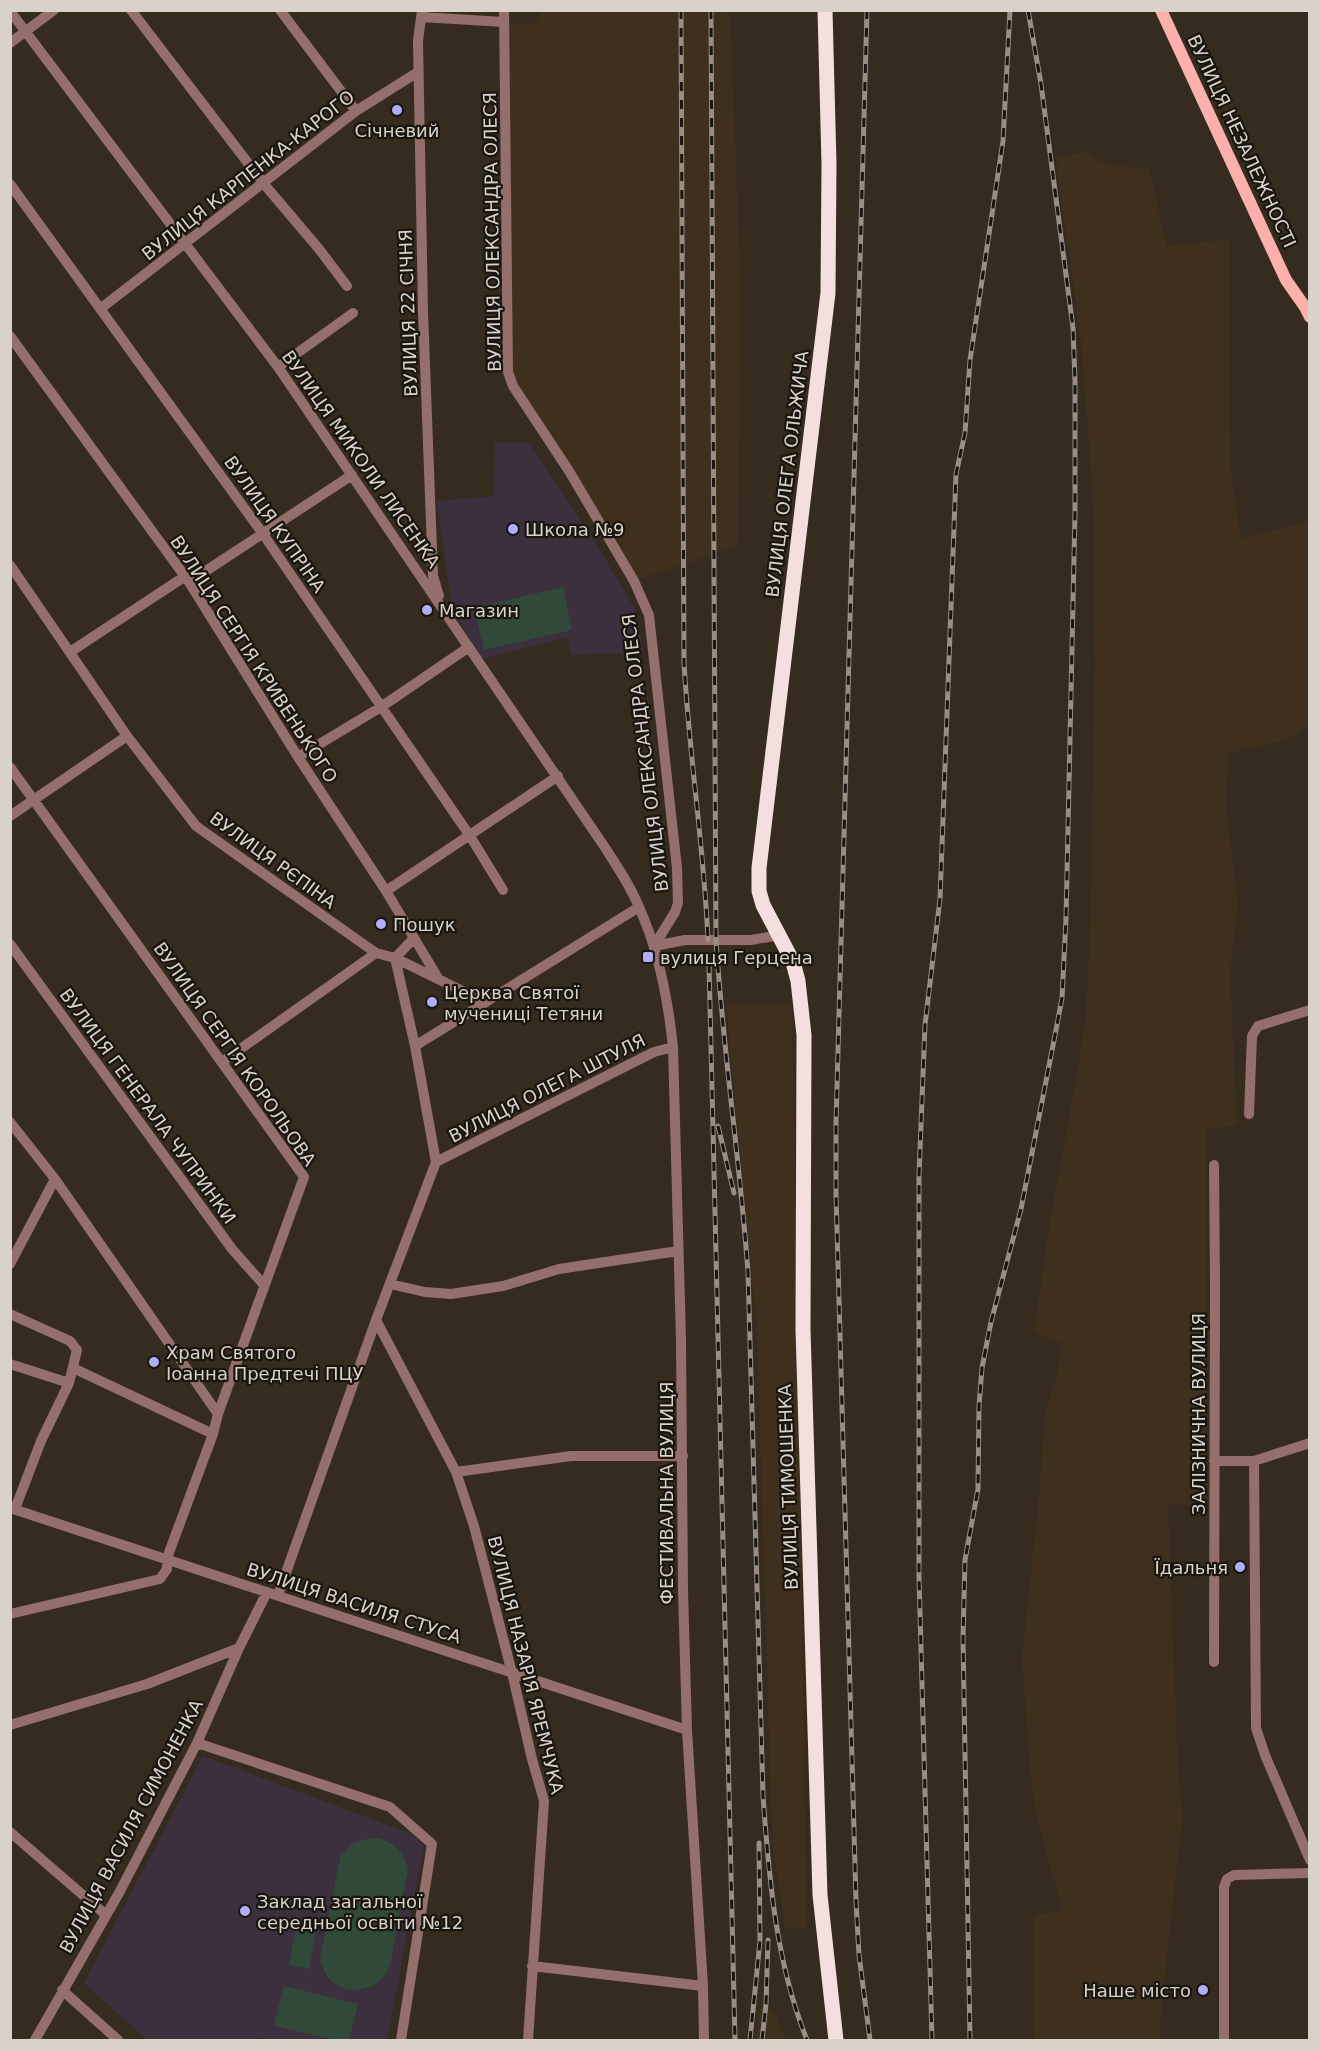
<svg xmlns="http://www.w3.org/2000/svg" width="1320" height="2051" font-family="'DejaVu Sans',sans-serif">
	<rect width="100%" height="100%" fill="#362b1f"/>
	<path fill="#3f301e" d="M542,11H730L741,296L738,546L634,581L513,386L504,22L535,25Z
		M1084,152L1108,166L1149,168L1167,246L1229,239L1230,465L1241,539L1310,521L1309,725L1285,740L1228,753L1226,810L1238,902L1230,975L1237,1125L1206,1129V1507L1168,1504L1178,1770L1183,1813L1162,2000L1160,2040H1033L1034,1916L1062,1910L1036,1813L1030,1771L1022,1658L1040,1486L1045,1413L1058,1371L1061,1343L1034,1332L1050,1220L1079,1064L1086,1012L1090,941L1095,668L1094,521L1089,446L1081,341L1056,158Z
		M726,1003H792L807,1929L785,1927L772,1840L757,1329Z
		M760,2007L773,2009L787,2040H756Z"/>
	<path fill="#3c303e" fill-rule="evenodd" d="M495,443H530L604,557L635,609L643,652L571,655L569,637L482,659L452,610L437,501L494,496Z
		M203,1756L412,1834L424,1846L387,2040H349L358,2004L275,2026L335,2040H272L262,2038L261,2040H147L84,1983ZM370,1838L387,1841L397,1847L401,1852L407,1878L388,1970L384,1976L370,1987L358,1990L341,1987L331,1980L323,1971L320,1958L340,1857Z"/>
	<path fill="#314938" d="M563,587L572,630L484,650L474,608Z
		M370,1838C390,1838 405,1850 408,1870C404,1893 399,1915 395,1938C393,1948 392,1960 388,1970C380,1988 357,1994 340,1987C328,1981 322,1970 320,1958L340,1857L353,1843Z
		M296,1927L316,1931L309,1969L289,1965Z
		M284,1986L358,2004L349,2040H335L274,2026Z"/>
	<g fill="none" stroke-linecap="round" stroke-linejoin="round">
		<path stroke="#946f6c" stroke-width="10" d="M131,10L264,184L319,249L347,286
			M280,10L356,111
			M422,10L418,41L423,311L433,576L439,596
			M504,10L508,372L513,386L569,471L634,581L649,615L677,868L678,903L675,912L654,946
			M10,11L278,367L604,846C617,866 630,885 639,907C659,951 668,999 673,1047L681,1340L683,1590L687,1730L703,1986L704,2040
			M421,17L504,22
			M10,43L54,10
			M10,184L263,534L470,836L503,890
			M100,309L356,111L418,72
			M10,336L189,582L298,757L386,891L438,978
			M278,367L353,313
			M10,565L127,736L196,826L376,953L395,958L485,1002
			M189,582L352,475
			M70,652L184,577
			M298,757L381,707L469,647
			M10,767L304,1177L218,1414L213,1434L167,1558V1569L160,1579L10,1614
			M10,816L127,736
			M386,891L558,776
			M10,944L232,1249L264,1285
			M654,946L685,940H751L780,935
			M415,1046L639,907
			M222,1062L376,953
			M1249,1114L1252,1036L1258,1026L1310,1010
			M10,1122L55,1179L218,1414
			M436,1162L654,1052L673,1047
			M10,1264L55,1179
			M390,1284L425,1292L451,1294L503,1286L559,1269L678,1251
			M10,1314L70,1341L77,1350L69,1383L41,1441L15,1509
			M376,1320L456,1472L474,1526L512,1673L532,1759L544,1801L528,2040
			M10,1364L69,1383
			M73,1368L213,1434
			M1214,1461H1254L1310,1443
			M1254,1461L1256,1728L1265,1755L1310,1860
			M456,1472L571,1456H683
			M10,1508L687,1730
			M278,1595L376,1320L436,1162L415,1046L395,958L414,938
			M1214,1662L1215,1286L1214,1165
			M10,1725L147,1684L239,1648
			M197,1743L390,1807L432,1844L401,2040
			M10,1832L106,1915
			M532,1966L703,1986
			M62,1990L118,2040
			M35,2040L119,1893L197,1743L239,1648L267,1592
			M1224,2040V1887L1227,1879L1234,1875L1310,1873"/>
		<path stroke="#fbb0ab" stroke-width="12" d="M1161,10L1286,280L1305,307L1310,317"/>
		<path stroke="#f2dfde" stroke-width="15" d="M825,10L829,164L828,293L759,868V891L763,905L793,962L798,981L804,1035L803,1329L820,1895L836,2040"/>
		<g stroke="#978e85" stroke-width="5">
			<path id="rail" d="M681,10L684,662C689,755 704,847 708,940
				M711,10L716,940C723,1051 740,1161 748,1272L763,1796C769,1879 776,1963 807,2040
				M867,10L836,1123V1194L856,1901L859,1955L870,2040
				M709,964L735,2040
				M718,1126L734,1193
				M750,2040L760,1941L759,1843
				M762,2040L766,2004L768,1940
				M932,2040L919,1577V1175L925,1025L940,899L956,474L965,433L970,360L1003,141L1010,10
				M970,2040L963,1638L965,1560L978,1489L979,1406L982,1368L991,1322L1021,1209L1056,1030L1062,998L1066,919L1075,512V381L1073,328L1041,84L1028,10"/>
		</g>
		<use href="#rail" stroke="#19150f" stroke-width="3" stroke-dasharray="9" stroke-linecap="butt"/>
	</g>
	<g fill="#b1adfa" stroke="#19150f" stroke-width="2">
		<circle cx="397" cy="110" r="6"/>
		<circle cx="513" cy="529" r="6"/>
		<circle cx="427" cy="610" r="6"/>
		<circle cx="381" cy="924" r="6"/>
		<rect x="642" y="951" width="12" height="12" rx="3"/>
		<circle cx="432" cy="1002" r="6"/>
		<circle cx="154" cy="1362" r="6"/>
		<circle cx="1240" cy="1567" r="6"/>
		<circle cx="245" cy="1911" r="6"/>
		<circle cx="1203" cy="1990" r="6"/>
	</g>
	<g text-anchor="middle" dominant-baseline="central" stroke-width="4.5" stroke-linejoin="round" paint-order="stroke">
		<g font-size="18" fill="#d9d2ca" stroke="#19150f" text-anchor="start">
			<text x="397" y="130" text-anchor="middle">Січневий</text>
			<text x="525" y="529">Школа №9</text>
			<text x="439" y="610">Магазин</text>
			<text x="393" y="924">Пошук</text>
			<text x="660" y="957">вулиця Герцена</text>
			<text x="444" y="992">Церква Святої<tspan x="444" dy="21">мучениці Тетяни</tspan></text>
			<text x="166" y="1352">Храм Святого<tspan x="166" dy="21">Іоанна Предтечі ПЦУ</tspan></text>
			<text x="1228" y="1567" text-anchor="end">Їдальня</text>
			<text x="257" y="1901">Заклад загальної<tspan x="257" dy="21">середньої освіти №12</tspan></text>
			<text x="1191" y="1990" text-anchor="end">Наше місто</text>
		</g>
		<g font-size="18" fill="#d9d2ca" stroke="#19150f">
			<text transform="translate(1242 141) rotate(65)">ВУЛИЦЯ НЕЗАЛЕЖНОСТІ</text>
			<text transform="translate(248 175) rotate(-38)">ВУЛИЦЯ КАРПЕНКА-КАРОГО</text>
			<text transform="translate(492 232) rotate(-91)">ВУЛИЦЯ ОЛЕКСАНДРА ОЛЕСЯ</text>
			<text transform="translate(408 313) rotate(-92)">ВУЛИЦЯ 22 СІЧНЯ</text>
			<text transform="translate(361 459) rotate(55)">ВУЛИЦЯ МИКОЛИ ЛИСЕНКА</text>
			<text transform="translate(787 474) rotate(-83)">ВУЛИЦЯ ОЛЕГА ОЛЬЖИЧА</text>
			<text transform="translate(275 524) rotate(55)">ВУЛИЦЯ КУПРІНА</text>
			<text transform="translate(254 659) rotate(57)">ВУЛИЦЯ СЕРГІЯ КРИВЕНЬКОГО</text>
			<text transform="translate(645 753) rotate(-97)">ВУЛИЦЯ ОЛЕКСАНДРА ОЛЕСЯ</text>
			<text transform="translate(273 860) rotate(36)">ВУЛИЦЯ РЄПІНА</text>
			<text transform="translate(235 1054) rotate(55)">ВУЛИЦЯ СЕРГІЯ КОРОЛЬОВА</text>
			<text transform="translate(547 1088) rotate(-27)">ВУЛИЦЯ ОЛЕГА ШТУЛЯ</text>
			<text transform="translate(148 1106) rotate(54)">ВУЛИЦЯ ГЕНЕРАЛА ЧУПРИНКИ</text>
			<text transform="translate(1198 1414) rotate(-90)">ЗАЛІЗНИЧНА ВУЛИЦЯ</text>
			<text transform="translate(788 1487) rotate(-92)">ВУЛИЦЯ ТИМОШЕНКА</text>
			<text transform="translate(666 1493) rotate(-90)">ФЕСТИВАЛЬНА ВУЛИЦЯ</text>
			<text transform="translate(354 1603) rotate(18)">ВУЛИЦЯ ВАСИЛЯ СТУСА</text>
			<text transform="translate(526 1665) rotate(76)">ВУЛИЦЯ НАЗАРІЯ ЯРЕМЧУКА</text>
			<text transform="translate(131 1826) rotate(-62)">ВУЛИЦЯ ВАСИЛЯ СИМОНЕНКА</text>
		</g>
	</g>
	<rect width="1320" height="2051" fill="none" stroke="#d9d2ca" stroke-width="24"/>
</svg>
